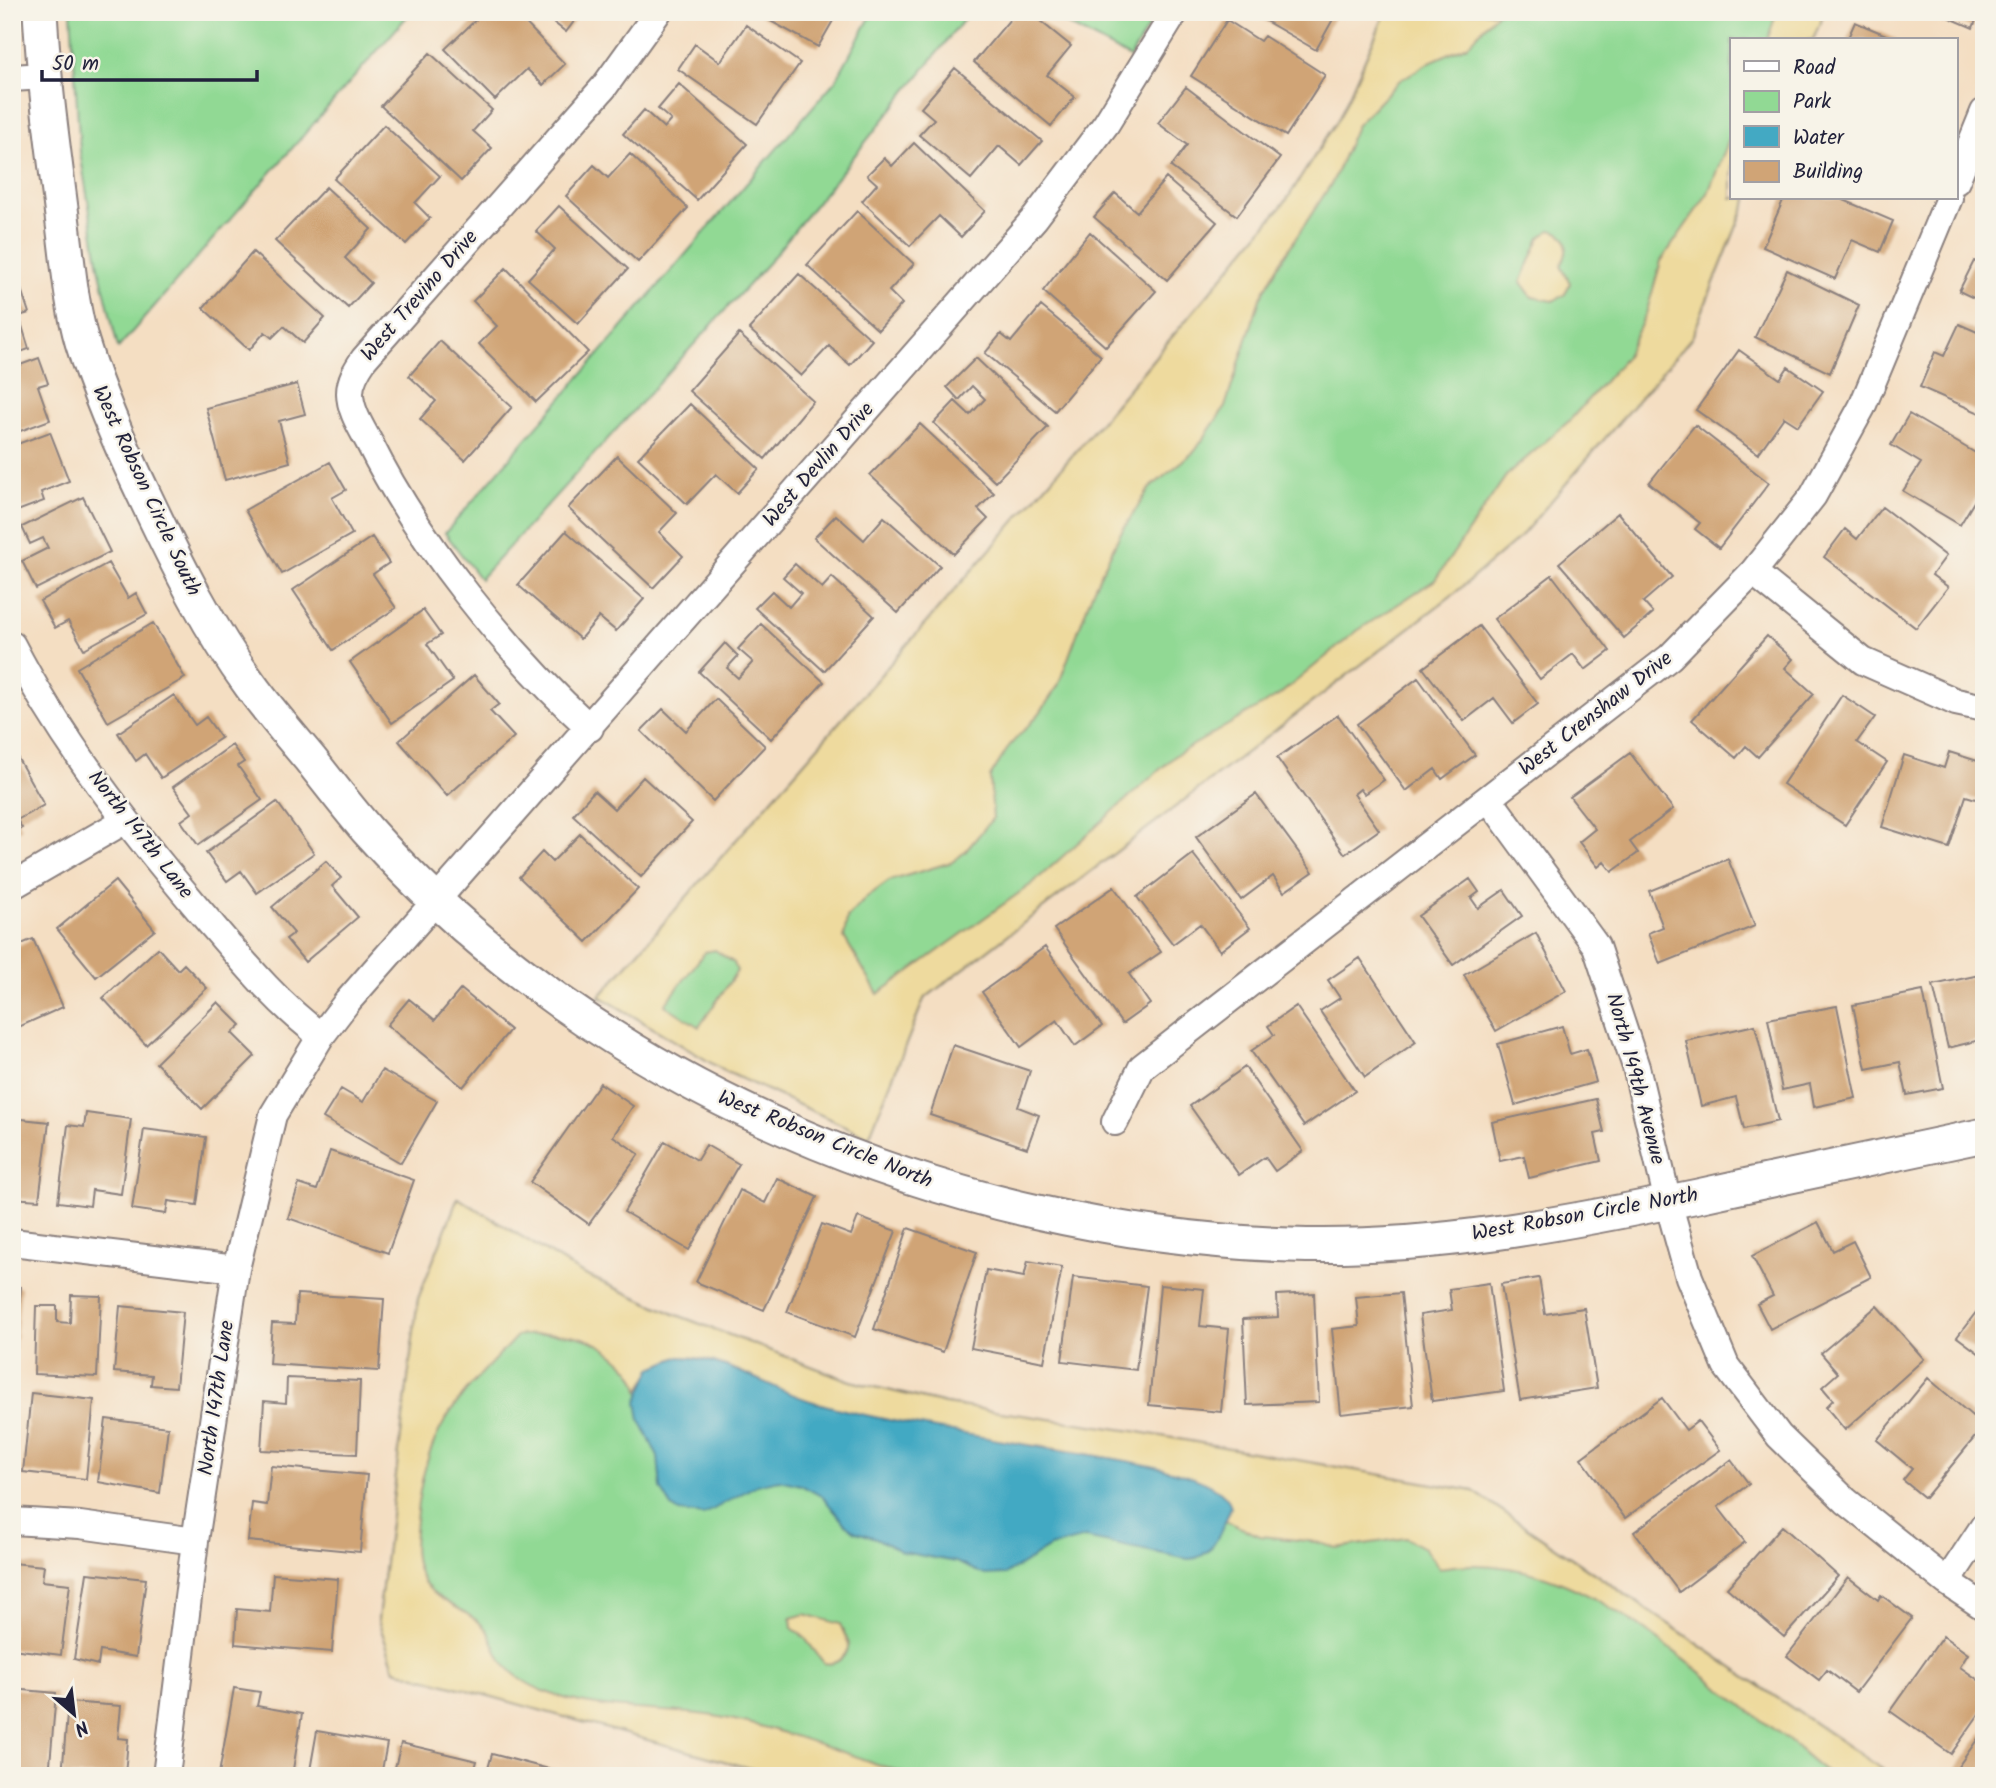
<svg xmlns="http://www.w3.org/2000/svg" width="1996" height="1788" font-family="Kalam,sans-serif">
	<rect width="100%" height="100%" fill="#f7f3e8"/>
	<filter id="ink" filterUnits="userSpaceOnUse"><feTurbulence type="fractalNoise" baseFrequency=".0143" numOctaves="2"/><feDisplacementMap in="SourceGraphic" scale="14" xChannelSelector="R" yChannelSelector="G"/><feConvolveMatrix kernelMatrix="1 2 1 2 8 2 1 2 1" color-interpolation-filters="sRGB"/></filter>
	<filter id="wash" filterUnits="userSpaceOnUse"><feTurbulence type="fractalNoise" baseFrequency=".00686" numOctaves="4" result="noise"/><feDisplacementMap in="SourceGraphic" scale="28" xChannelSelector="R" yChannelSelector="G"/><feGaussianBlur stdDeviation="1.57" result="paint"/><feColorMatrix in="noise" values="0 0 0 0 0 0 0 0 0 0 0 0 0 0 0 0 0 1.4 0 .05"/><feComposite in="paint" operator="in"/></filter>
	<g filter="url(#wash)">
		<rect width="100%" height="100%" fill="#f4dec2"/>
		<path fill="#91d994" stroke="#5a7e68" stroke-width="2" d="M71,12H411L118,348L99,267L80,152Z
			M873,12H970L769,262L480,579L445,533L836,80Z
			M1044,12H1157L1130,58Z
			M1386,12H1824L1813,40H1732V198H1748L1692,337L1521,536L1456,592L924,999L869,1137L723,1070L600,996L1078,449L1286,201L1340,116Z
			M458,1198L583,1274L674,1314L850,1381L945,1404L1473,1491L1892,1776H778L395,1670L378,1620L418,1299Z"/>
		<path fill="#eeda9e" stroke="#887e6c" stroke-width="2" fill-rule="evenodd" d="M1386,12H1498L1468,45L1430,62L1399,81L1356,126L1333,181L1279,264L1260,299L1225,407L1195,451L1150,488L1120,534L1094,588L1058,686L1039,714L1010,745L990,777L993,818L965,852L952,862L889,881L867,897L847,918L844,937L878,994L1033,883L1176,755L1278,696L1357,631L1435,580L1506,476L1569,421L1625,358L1646,314L1661,261L1708,193L1732,132V198H1748L1692,337L1521,536L1456,592L924,999L869,1137L723,1070L600,996L1078,449L1286,201L1340,116ZM715,950L734,963L737,971L699,1027L665,1005L705,952Z
			M1777,12H1824L1813,40H1767Z
			M1550,230C1571,233 1569,250 1561,266L1570,283L1565,294L1553,301L1532,297L1521,282L1540,238Z
			M458,1198L583,1274L674,1314L850,1381L945,1404L1133,1431L1473,1491L1892,1776C1878,1776 1846,1780 1833,1776C1824,1773 1794,1744 1783,1736C1682,1665 1576,1544 1439,1568L1424,1548L1406,1538L1336,1548L1316,1542L1260,1536L1225,1521L1231,1507C1218,1461 985,1441 935,1431C891,1422 844,1413 801,1398C768,1386 717,1355 682,1357C664,1358 645,1377 639,1392C638,1378 630,1369 620,1360C588,1331 558,1331 517,1336C456,1400 425,1428 416,1520C414,1541 411,1564 424,1582C438,1603 465,1608 483,1626C492,1634 494,1648 500,1658C511,1675 528,1685 546,1692C599,1713 659,1707 714,1716C779,1727 849,1755 912,1776H778L395,1670L378,1620L418,1299Z
			M805,1614L840,1624L849,1644C847,1656 837,1666 824,1663L804,1637L792,1628L791,1618Z"/>
		<path fill="#43a9c3" stroke="#32667f" stroke-width="2" d="M678,1357C725,1357 769,1389 814,1402C888,1423 963,1433 1038,1447C1073,1454 1224,1467 1231,1507C1222,1528 1214,1559 1188,1559L1085,1538L1050,1547L1006,1574L985,1575L956,1562L902,1552L876,1538L856,1532L844,1523L823,1497L801,1485L779,1480L757,1485L703,1515L679,1512L672,1507L661,1489L658,1457L640,1420L637,1402L652,1368Z"/>
		<g id="blocks">
			<path fill="#d0a476" d="M484,12H515L565,64L543,85L527,69L495,100L445,49Z
				M540,12H581L566,32Z
				M754,12H838L818,47Z
				M1016,12H1029L1071,46L1047,75L1075,97L1051,126L974,62Z
				M1250,12H1337L1316,50Z
				M1936,12H1979L1973,28Z
				M1227,20L1260,41L1264,36L1325,75L1286,136L1191,76Z
				M1855,22L1898,40H1847Z
				M746,25L800,63L757,124L678,69L695,44L720,62Z
				M430,53L492,110L473,131L492,148L461,181L381,106Z
				M955,68L1042,141L1021,165L999,146L971,179L919,135L934,119L921,108Z
				M679,84L747,144L697,200L623,134L644,110L664,128L671,120L658,109Z
				M1186,87L1280,158L1237,216L1171,167L1187,145L1158,123Z
				M384,125L440,176L415,203L430,218L406,244L334,179Z
				M914,143L985,211L961,237L939,216L910,246L862,201L877,184L867,175L884,158L892,166Z
				M630,154L688,208L638,262L566,196L594,165L608,178Z
				M1166,178L1217,222L1167,280L1094,217L1115,193L1137,212Z
				M326,187L371,229L345,258L371,283L348,308L275,241Z
				M1784,198H1839L1893,221L1880,252L1852,240L1835,279L1763,247Z
				M559,206L628,269L578,324L528,279L555,249L536,231Z
				M857,211L914,264L889,291L902,304L878,330L807,265Z
				M1090,232L1156,291L1106,347L1043,291Z
				M253,252L325,318L303,343L284,326L272,338L265,332L249,350L203,308Z
				M1974,261L1984,266V303L1959,291Z
				M506,268L588,352L536,402L479,344L497,326L473,301Z
				M1787,270L1859,305L1830,373L1755,337Z
				M799,274L872,340L850,365L829,346L801,376L749,329Z
				M20,286L29,313L19,316L29,349L12,355V289Z
				M1041,306L1101,356L1055,411L985,353L1001,334L1011,342Z
				M1959,324L1984,335V415L1920,387L1935,352L1944,356Z
				M739,334L813,401L765,459L689,391Z
				M440,341L512,407L465,460L420,419L436,401L409,376Z
				M1739,350L1780,379L1788,367L1823,391L1798,426L1784,417L1758,454L1696,410Z
				M39,358L48,383L38,386L50,420L12,434V368Z
				M976,358L1048,427L995,482L934,423L955,401L970,415L985,399L972,386L959,400L947,387Z
				M297,384L305,414L279,421L290,462L225,480L206,408Z
				M690,404L759,469L737,493L716,474L687,504L638,458Z
				M1909,414L1984,458V485L1960,525L1903,491L1921,463L1891,445Z
				M920,424L994,493L978,509L988,519L954,554L870,475Z
				M1695,425L1769,483L1719,548L1695,529L1700,523L1649,483Z
				M50,432L69,481L41,492L44,501L12,513V446Z
				M617,456L677,513L659,532L683,556L653,588L568,508Z
				M330,462L346,490L332,498L352,534L282,574L245,510Z
				M83,497L110,552L36,589L22,561L48,548L43,538L30,544L22,527Z
				M1882,507L1946,556L1932,575L1948,587L1916,628L1824,557L1845,529L1857,539Z
				M1618,513L1672,577L1643,602L1653,613L1624,638L1559,563Z
				M836,515L864,540L884,517L940,566L898,613L814,538Z
				M566,531L644,599L616,631L599,617L580,639L518,585Z
				M372,537L389,563L373,574L396,608L333,650L293,590Z
				M108,563L128,598L136,593L147,614L84,649L68,621L55,628L40,601Z
				M795,564L822,588L832,577L874,616L824,671L755,608L772,591L789,607L801,593L783,577Z
				M1552,575L1610,651L1585,670L1573,654L1540,679L1494,619Z
				M423,610L441,635L427,644L453,681L392,723L350,662Z
				M153,623L185,678L108,722L77,668Z
				M761,624L824,682L771,739L699,672L725,643L738,656L727,668L738,678L753,662L738,649Z
				M1479,626L1538,704L1513,723L1494,698L1464,721L1423,668Z
				M1767,636L1793,659L1785,668L1814,694L1758,757L1746,746L1736,758L1692,720Z
				M474,675L499,704L490,711L514,737L447,796L399,741Z
				M1418,678L1475,755L1442,779L1435,769L1406,791L1357,724Z
				M174,695L195,725L206,717L221,738L161,778L145,754L136,761L118,733Z
				M1842,695L1875,717L1857,742L1887,762L1845,825L1783,784Z
				M716,699L765,746L713,801L641,731L663,709L686,731Z
				M1338,715L1384,780L1364,794L1360,789L1354,794L1379,830L1345,854L1277,758Z
				M232,745L244,762L238,766L262,800L198,845L181,821L192,813L173,787Z
				M12,748L44,805L17,820L22,828L12,834Z
				M1949,752L1984,763V783L1979,800L1966,796L1949,848L1882,827L1904,755L1944,768Z
				M1630,753L1673,809L1630,842L1638,853L1612,872L1604,862L1598,867L1579,842L1595,829L1570,797Z
				M643,777L692,822L641,877L573,815L594,791L614,809Z
				M1256,794L1313,872L1284,892L1273,876L1241,900L1196,837Z
				M277,802L314,853L257,893L241,871L227,881L206,853Z
				M580,834L638,889L587,942L519,877L542,852L552,862Z
				M1193,854L1250,928L1220,951L1200,924L1173,944L1137,897Z
				M1728,859L1755,926L1660,964L1648,933L1663,927L1649,891Z
				M326,861L341,878L332,886L358,917L305,962L286,939L294,933L272,907Z
				M1470,879L1479,892L1471,898L1478,908L1504,890L1522,916L1453,965L1418,916Z
				M115,881L155,930L96,977L57,929Z
				M1114,887L1161,952L1129,974L1150,1004L1122,1024L1054,929Z
				M1536,933L1566,991L1496,1031L1464,975Z
				M33,939L63,1007L12,1030V948Z
				M1045,947L1102,1026L1075,1046L1057,1020L1021,1047L982,992Z
				M158,948L178,970L184,964L207,988L146,1045L103,998Z
				M1360,958L1416,1042L1365,1077L1320,1011L1340,998L1328,980Z
				M1984,974V1039L1948,1048L1933,985Z
				M461,989L510,1030L463,1087L387,1025L409,999L435,1020Z
				M1923,991L1943,1088L1907,1095L1900,1062L1866,1069L1853,1005Z
				M218,1002L241,1025L232,1033L255,1056L202,1109L156,1063Z
				M1296,1006L1355,1091L1304,1126L1251,1051L1274,1035L1268,1026Z
				M1837,1006L1856,1098L1814,1107L1810,1084L1782,1090L1768,1019Z
				M1755,1025L1778,1121L1744,1129L1736,1097L1701,1106L1686,1041Z
				M1562,1026L1570,1054L1587,1049L1596,1082L1515,1105L1498,1044Z
				M953,1045L1030,1071L1018,1107L1039,1115L1027,1148L930,1115Z
				M1245,1067L1303,1151L1275,1171L1265,1157L1239,1175L1190,1106Z
				M382,1070L437,1101L401,1163L323,1118L341,1089L363,1102Z
				M600,1083L633,1106L613,1136L639,1154L589,1224L530,1182Z
				M1596,1099L1604,1132L1595,1134L1601,1161L1529,1178L1524,1156L1500,1161L1492,1122Z
				M86,1113L131,1119L121,1194L92,1190L90,1206L58,1202L68,1125L84,1127Z
				M12,1118L49,1122L39,1200L12,1198Z
				M144,1129L206,1137L197,1205L168,1201L166,1214L132,1209Z
				M665,1141L697,1160L706,1145L739,1164L689,1250L624,1212Z
				M330,1151L414,1180L388,1253L288,1218L299,1184L317,1190Z
				M777,1178L817,1197L764,1310L696,1282L740,1190L765,1203Z
				M858,1217L896,1231L855,1337L787,1312L822,1224L851,1235Z
				M1818,1222L1833,1251L1853,1241L1871,1277L1770,1329L1757,1304L1773,1296L1752,1256Z
				M908,1228L977,1252L943,1352L874,1329Z
				M1028,1261L1062,1267L1044,1362L971,1348L986,1270L1024,1277Z
				M1073,1277L1147,1286L1136,1370L1062,1361Z
				M1539,1278L1545,1314L1584,1308L1597,1388L1520,1400L1501,1284Z
				M1489,1283L1504,1391L1432,1401L1420,1315L1452,1310L1449,1289Z
				M1160,1285L1204,1289L1200,1326L1229,1329L1221,1412L1149,1405Z
				M12,1286L21,1287L14,1361H12Z
				M1314,1293L1319,1402L1247,1405L1243,1319L1278,1317L1277,1295Z
				M1401,1293L1413,1406L1341,1414L1332,1329L1359,1326L1356,1297Z
				M297,1294L384,1299L379,1371L269,1364L272,1323L295,1324Z
				M71,1295L101,1296L97,1377L34,1374L36,1306H57V1322L70,1323Z
				M1984,1302V1357L1957,1337Z
				M120,1306L183,1312L176,1387L151,1385L152,1375L114,1372Z
				M1877,1306L1924,1359L1845,1430L1826,1407L1833,1400L1822,1387L1838,1373L1821,1353Z
				M287,1378L360,1381L357,1454L261,1450L264,1401L286,1403Z
				M1928,1378L1984,1426L1925,1498L1903,1480L1912,1469L1877,1440Z
				M31,1393L94,1400L86,1479L23,1472Z
				M1662,1398L1686,1430L1698,1421L1720,1450L1625,1518L1581,1458Z
				M106,1419L168,1427L160,1493L98,1482Z
				M1731,1460L1749,1484L1718,1507L1745,1542L1679,1592L1634,1532Z
				M271,1466L367,1475L360,1552L248,1541L252,1503L267,1505Z
				M1782,1526L1838,1576L1784,1637L1727,1588Z
				M12,1563L44,1566L42,1581L70,1584L61,1655L12,1649Z
				M87,1573L146,1579L136,1657L100,1651L98,1665L74,1659Z
				M273,1574L338,1579L332,1652L235,1644L237,1609L270,1612Z
				M1848,1577L1878,1600L1881,1595L1912,1618L1856,1692L1827,1670L1819,1680L1787,1656Z
				M1943,1636L1968,1654L1960,1667L1984,1684V1707L1951,1754L1890,1711Z
				M234,1688L260,1692L257,1706L302,1714L292,1776L219,1774Z
				M12,1689L56,1693L49,1776L12,1772Z
				M68,1702L121,1706L118,1738L128,1739L125,1775L62,1776Z
				M1984,1730V1776H1962L1955,1771Z
				M317,1731L387,1743L381,1776H309Z
				M401,1743L477,1761L473,1776H393Z
				M492,1754L564,1773L563,1776H486Z"/>
		</g>
	</g>
	<g filter="url(#ink)">
		<use href="#blocks" fill-opacity="0" stroke="#8b807e" stroke-width="2"/>
		<g fill="none" stroke-linecap="round" stroke-linejoin="round">
			<g stroke="#8b807e" stroke-width="30">
				<path id="minor" d="M12,78L44,76
					M1956,181L1984,112
					M1753,572L1863,661L1956,702L1984,708
					M12,645C62,742 129,827 199,910C237,954 274,1001 321,1036
					M590,728C507,652 419,543 369,442C361,427 350,410 350,393C350,380 357,369 364,359L604,87L658,12
					M1489,799L1596,946L1636,1067L1668,1202L1689,1277L1726,1366L1779,1436L1846,1501L1947,1582L1984,1607
					M12,886L124,821
					M1115,1122L1142,1067L1670,657L1753,572L1813,496L1862,407L1949,198
					M12,1242L236,1269
					M12,1521L80,1525L195,1541
					M1947,1582L1984,1526
					M166,1776L195,1541L236,1269L273,1115L321,1036L347,1002L1035,218L1106,124L1175,12"/>
			</g>
			<g stroke="#8b807e" stroke-width="37">
				<path id="tertiary" d="M40,12C44,83 54,153 63,224C68,262 71,304 82,342C99,397 122,449 147,501C178,566 209,629 251,686C269,711 290,735 310,759C329,783 348,808 368,831C597,1088 950,1233 1290,1245C1428,1250 1563,1224 1698,1196C1793,1175 1888,1155 1984,1135"/>
			</g>
			<use href="#minor" stroke="#fff" stroke-width="26"/>
			<use href="#tertiary" stroke="#fff" stroke-width="33"/>
		</g>
	</g>
	<g text-anchor="middle" dominant-baseline="central" stroke-width="5" stroke-linejoin="round" paint-order="stroke">
		<g font-size="21" fill="#22223b" stroke="#f7f3e8">
			<text transform="translate(420 296) rotate(-49)">West Trevino Drive</text>
			<text transform="translate(819 465) rotate(-49)">West Devlin Drive</text>
			<text transform="translate(146 491) rotate(65)">West Robson Circle South</text>
			<text transform="translate(1596 714) rotate(-38)">West Crenshaw Drive</text>
			<text transform="translate(140 835) rotate(52)">North 147th Lane</text>
			<text transform="translate(1635 1079) rotate(75)">North 149th Avenue</text>
			<text transform="translate(825 1140) rotate(22)">West Robson Circle North</text>
			<text transform="translate(1585 1215) rotate(-10)">West Robson Circle North</text>
			<text transform="translate(217 1398) rotate(-82)">North 147th Lane</text>
		</g>
	</g>
	<rect width="1996" height="1788" fill="none" stroke="#f7f3e8" stroke-width="42"/>
	<rect x="1730" y="38" width="228" height="161" fill="#f7f3e8" stroke="#a29fa3" stroke-width="2"/>
	<rect x="1744" y="61" width="35" height="10" fill="#ffffff" stroke="#a29fa3" stroke-width="2"/>
	<text x="1793" y="74" font-size="21" fill="#22223b">Road</text>
	<rect x="1744" y="91" width="35" height="21" fill="#91d994" stroke="#a29fa3" stroke-width="2"/>
	<text x="1793" y="108" font-size="21" fill="#22223b">Park</text>
	<rect x="1744" y="126" width="35" height="21" fill="#43a9c3" stroke="#a29fa3" stroke-width="2"/>
	<text x="1793" y="144" font-size="21" fill="#22223b">Water</text>
	<rect x="1744" y="161" width="35" height="21" fill="#d0a476" stroke="#a29fa3" stroke-width="2"/>
	<text x="1793" y="178" font-size="21" fill="#22223b">Building</text>
	<g transform="translate(74 1714) rotate(152)" stroke="#f7f3e8" stroke-width="5" paint-order="stroke">
	<path d="M0-5L12 26L0 18L-12 26Z" fill="#22223b"/>
	<text y="-10" font-size="19" font-weight="bold" text-anchor="middle" fill="#22223b">N</text>
	</g>
	<path d="M42 70v10h215v-10" fill="none" stroke="#22223b" stroke-width="3.5"/>
	<text x="52" y="70" font-size="21" fill="#22223b" stroke="#f7f3e8" stroke-width="5" paint-order="stroke">50 m</text>
</svg>
